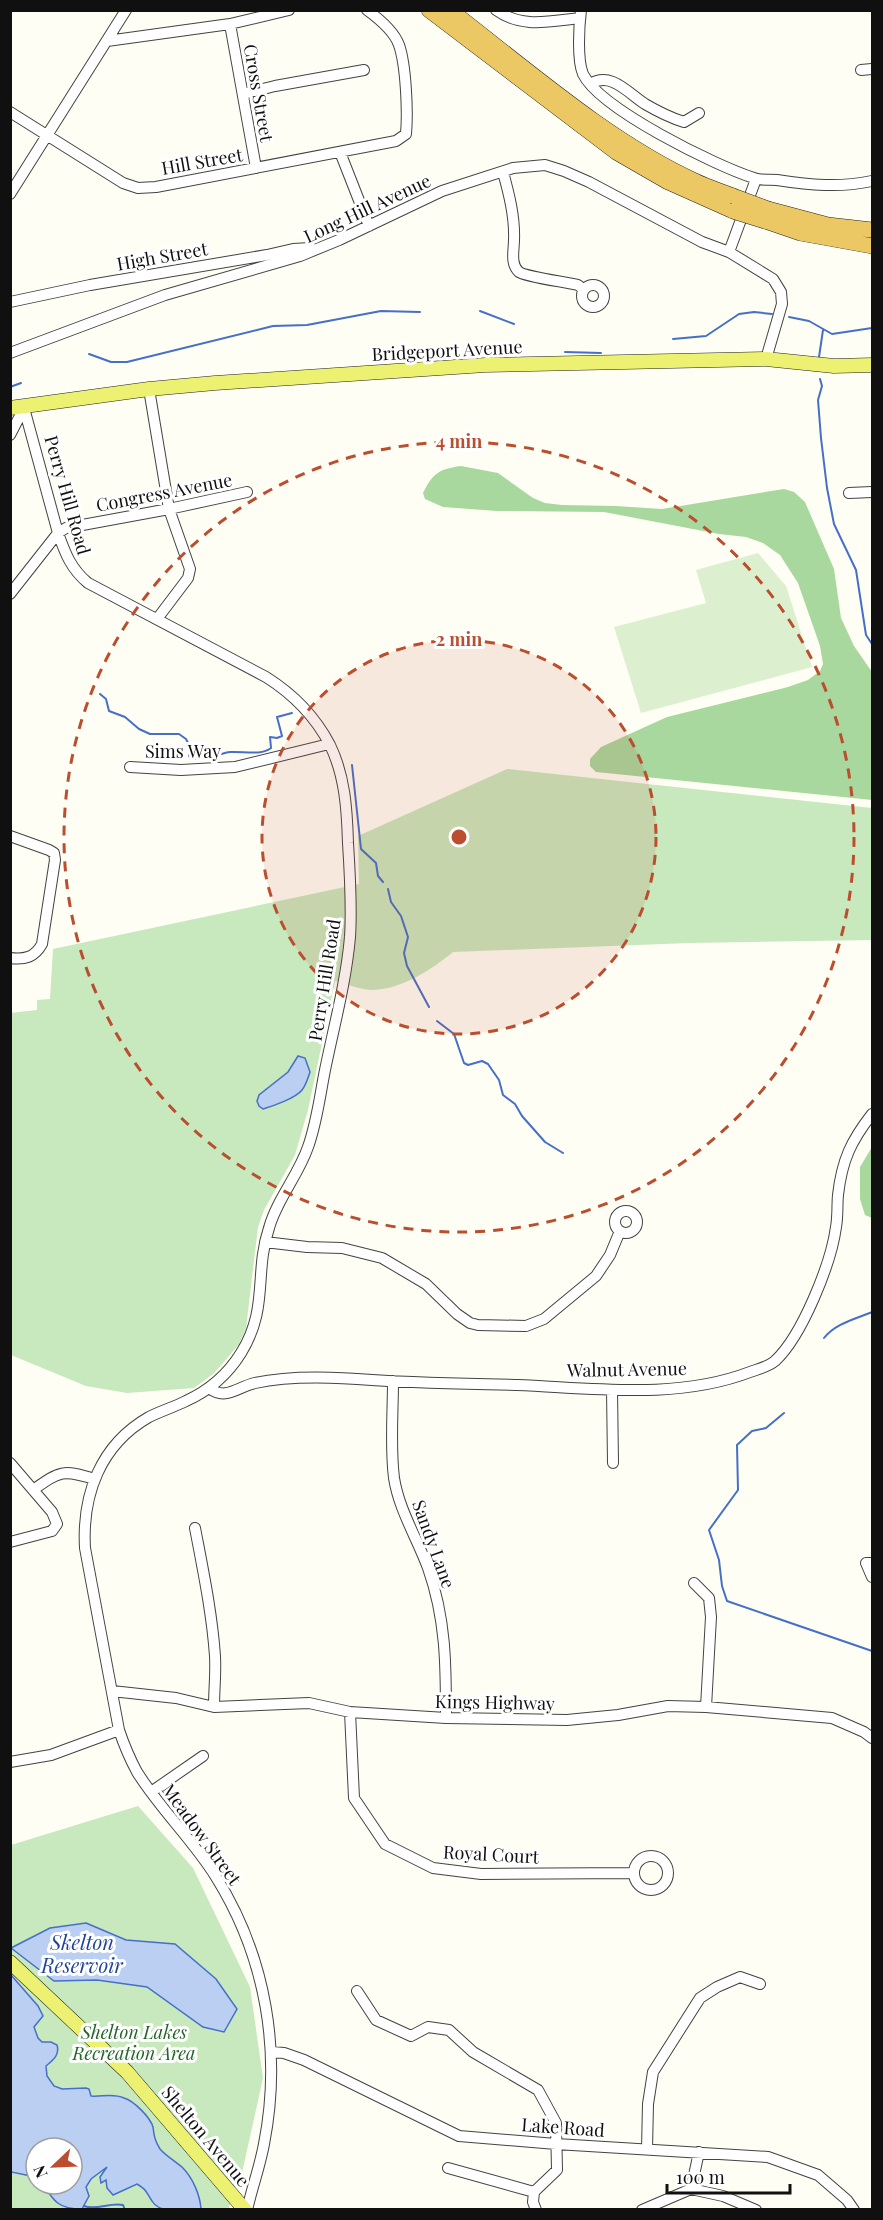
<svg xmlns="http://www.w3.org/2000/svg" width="883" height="2220" font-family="'Playfair Display',serif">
	<rect width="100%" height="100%" fill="#fefef4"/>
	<path fill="#c8e8be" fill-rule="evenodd" d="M507,769L872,808V940L689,943L453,952C431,970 402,989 373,990C361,990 347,984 335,981L308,1110L295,1155L264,1210L258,1227L246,1328L239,1344L224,1362L213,1374L194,1388L127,1393L86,1386L11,1355L10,1013L37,1010V1000L50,999L53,949L359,884L358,836Z
		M138,1806L193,1868L250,1987L263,2078L240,2182L228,2209L11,2210V1845ZM36,2148H72V2184H36Z"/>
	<path fill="#a8d89e" d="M461,466L498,473L533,498L545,503L562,505L616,506L662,509L784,489L794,492L805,502L834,569L841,618L854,646L872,672V800L596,772L590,766V759L601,747L667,717L788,687L808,680L820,671L823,664L820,646L798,583L780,555L763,543L746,537L719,534L604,512L497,511L443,507L425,499L423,493C433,473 439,469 461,466Z
		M872,1147V1218L865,1215L860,1199V1167Z"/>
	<path fill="#dcf0d0" d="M758,553L786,586L812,667L641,713L614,627L706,603L696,570Z"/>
	<path fill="#bbcff3" stroke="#466fc7" stroke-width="1.5" d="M298,1056L305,1058L310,1072C308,1078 306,1085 302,1090C296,1098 273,1106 263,1109L259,1106L257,1101L259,1095L288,1072Z
		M86,1923L126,1940L175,1944L216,1979L237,2009L224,2032L203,2027L147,1987L97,1980L54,1981L11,1948L50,1928Z
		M11,1975L38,2006L43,2016L34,2027L38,2038L42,2042H51L57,2045C60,2055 53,2060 46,2066L47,2076L54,2086L62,2089L86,2088L89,2089L91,2096C102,2097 113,2093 124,2098C134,2101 150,2117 153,2127C154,2136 155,2141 160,2149C166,2156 175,2161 182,2167C193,2178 200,2195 201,2209C187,2210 160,2215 152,2201C146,2192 147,2190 137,2184L113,2195L107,2188L106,2180L101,2183L100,2177L107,2167L91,2179L86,2187L89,2196L82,2209C59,2209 54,2202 43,2184H72V2148H36V2177L11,2172Z"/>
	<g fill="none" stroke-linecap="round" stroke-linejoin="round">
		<path stroke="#466fc7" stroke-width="2" d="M480,311L514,324
			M789,317L809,321L832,334L872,328
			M673,339L706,336L739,314L754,312L772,314
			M565,352L601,353
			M89,354L111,362H127L273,326L307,325L381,311L420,312
			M819,357L823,330
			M820,379L822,386L818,400L821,438L827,488L834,524L856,570L866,635L872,644
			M10,387L21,383
			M100,694L106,699L109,711L125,717L139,729L150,734H179L186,739L189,745V756L194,759L207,753C216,758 221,753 230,752C243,751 261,756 271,748L270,737L277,738L282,736L277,717L292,713
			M352,765L361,849L376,863L378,876L383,882
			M388,889L391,902L401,916L408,937L404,953L407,966L429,1007
			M437,1021L454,1034L464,1063L468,1065L482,1061L488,1064L499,1080L503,1095L515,1104L522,1116L545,1142L563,1153
			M824,1338C836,1323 856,1319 872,1312
			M784,1413L766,1428L752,1431L737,1445L738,1490L709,1530L719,1560L722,1586L727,1601L872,1651
			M84,2206C96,2211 110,2202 123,2205L125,2210"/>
		<g stroke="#434343" stroke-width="12">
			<path id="minor" d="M496,10C522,29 550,21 580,18
				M581,10C579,26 577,60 583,74C600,109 716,166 754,178C761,181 769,179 777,180C810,185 839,188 872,181
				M230,24L256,168
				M107,41L230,24L289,10
				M861,70L872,69
				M590,84C611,71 628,93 645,104C657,111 671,118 684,122L699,113
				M243,94L275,86L364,70
				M10,112L123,183L138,188L156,187L396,141L406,134C408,112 406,65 399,45C394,31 378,18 367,10
				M340,152L369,226
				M503,172C509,194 515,217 514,240C514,250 510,264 519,272C526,277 566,282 578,285L584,290
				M10,194L126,10
				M729,252L756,179
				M582 296a11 11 0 1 1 22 0a11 11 0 1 1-22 0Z
				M10,302L90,285L267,255L293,249L311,248
				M10,353L165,295L300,256L339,240L442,191L513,168L545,165L564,171L589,182L702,242L729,252L773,279L781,292L782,304L766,359
				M149,389L169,509L190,569L188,578L157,619
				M24,408L58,533C65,553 71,569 88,583L266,677C293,694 315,716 330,745C345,776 347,809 348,843C350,874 352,906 350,937C346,982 334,1026 325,1070C320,1095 317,1122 308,1147C298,1176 277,1199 269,1228C254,1273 269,1308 241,1353C228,1374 208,1391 186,1401C174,1407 161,1411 149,1417C100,1445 82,1495 85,1548L119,1730C124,1745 130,1759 137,1772C160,1809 193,1840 216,1877C266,1957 282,2052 264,2144C260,2166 252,2188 247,2210
				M10,435L24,408
				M849,493L872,492
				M10,594L58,533L66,528L169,509L247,492
				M130,767L181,770L235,767L329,744
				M10,836L49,850L54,853L55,860L42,944C35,957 25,960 10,958
				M615 1222a11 11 0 1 1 22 0a11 11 0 1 1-22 0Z
				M265,1242L307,1247L342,1248L382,1258L426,1284L457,1314L470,1323L478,1325L526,1326L544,1319L596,1276L610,1255L620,1231
				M393,1381C393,1412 390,1447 394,1478C399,1510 417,1538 428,1568C446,1619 446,1665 446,1718
				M209,1388C226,1401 237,1387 255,1383C291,1375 336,1377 372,1380C420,1383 469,1384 517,1385C594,1388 677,1400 750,1372C758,1369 768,1367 775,1361C802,1336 831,1264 836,1227C838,1216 837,1206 838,1195C842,1160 851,1141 872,1114
				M612,1390L613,1463
				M10,1463L52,1512L57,1524L52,1531L10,1542
				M33,1490C60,1471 62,1469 95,1479
				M195,1528C203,1570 212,1613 215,1656C216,1673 214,1690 214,1707
				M872,1563H866L872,1577
				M694,1583L709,1598L711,1617L706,1707
				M112,1691L176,1698L214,1707L309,1703L350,1712L446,1718L567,1720L618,1715L668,1706L706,1707L832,1718L864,1732L872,1738
				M350,1712L354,1798L385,1844L433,1868L481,1874L634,1873
				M10,1762L51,1755L119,1730
				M151,1792L203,1756
				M634 1873a17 17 0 1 1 34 0a17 17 0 1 1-34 0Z
				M357,1991L376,2020L411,2036L428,2027L449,2030L473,2052L538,2090L556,2123L557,2170L534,2192L533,2202L536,2210
				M272,2052L284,2053L304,2060L459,2136L556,2144L768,2157L818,2175L847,2200L854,2210
				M647,2149L648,2104L653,2072L700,1998L717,1987L740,1977L760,1984
				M448,2168L534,2192
				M691,2189L723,2196L756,2210
				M691,2189L699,2152
				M642,2210L691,2189"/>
		</g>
		<g stroke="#212121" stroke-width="15">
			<path id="major" d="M10,408L149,389L215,383L485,365L766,359L834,366L872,365
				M10,1962L127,2072L245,2210"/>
		</g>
		<g stroke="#212121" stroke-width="16">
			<path id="highway" d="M429,10L616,152L668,182L733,211
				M450,10C527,69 608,141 695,181C707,187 721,191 733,196
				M768,209L828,225L872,230
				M765,221L800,233L872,246"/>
		</g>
		<use href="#minor" stroke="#fff" stroke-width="10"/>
		<use href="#major" stroke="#edf171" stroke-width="14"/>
		<use href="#highway" stroke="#ecc864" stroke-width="15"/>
		<g stroke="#212121" stroke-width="16" stroke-linecap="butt">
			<path id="highway-bridge" d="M733,196L768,209
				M733,211L765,221"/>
		</g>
		<use href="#highway-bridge" stroke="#ecc864" stroke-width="15"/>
	</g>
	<circle cx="459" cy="837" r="197" fill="#ba4e2e" fill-opacity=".12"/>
	<g fill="none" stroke="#ba4e2e" stroke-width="3" stroke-dasharray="10 8">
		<circle cx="459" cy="837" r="197"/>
		<circle cx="459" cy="837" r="395"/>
	</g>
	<g text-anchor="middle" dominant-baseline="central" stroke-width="6" stroke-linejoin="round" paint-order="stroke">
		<g font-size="18" fill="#101010" stroke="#fff">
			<text transform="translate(259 93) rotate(80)">Cross Street</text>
			<text transform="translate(202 161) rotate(-10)">Hill Street</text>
			<text transform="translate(367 208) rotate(-25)">Long Hill Avenue</text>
			<text transform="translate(162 256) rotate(-10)">High Street</text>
			<text transform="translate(447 350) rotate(-3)">Bridgeport Avenue</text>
			<text transform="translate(164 492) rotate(-11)">Congress Avenue</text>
			<text transform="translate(68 495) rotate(74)">Perry Hill Road</text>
			<text x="183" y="751">Sims Way</text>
			<text transform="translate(324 980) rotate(-81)">Perry Hill Road</text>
			<text transform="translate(627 1369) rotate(-1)">Walnut Avenue</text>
			<text transform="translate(434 1544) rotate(70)">Sandy Lane</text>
			<text transform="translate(495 1702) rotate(1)">Kings Highway</text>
			<text transform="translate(202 1834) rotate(54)">Meadow Street</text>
			<text transform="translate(491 1854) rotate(3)">Royal Court</text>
			<text transform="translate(563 2127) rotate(4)">Lake Road</text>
			<text transform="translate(206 2136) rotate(50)">Shelton Avenue</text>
		</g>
		<g font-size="18" font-style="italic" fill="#236527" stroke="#fff">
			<text x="134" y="2032">Shelton Lakes<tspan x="134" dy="21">Recreation Area</tspan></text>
		</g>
		<g font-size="20" font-style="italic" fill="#1f439d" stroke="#fff">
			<text x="82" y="1941">Skelton<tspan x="82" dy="23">Reservoir</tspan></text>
		</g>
	</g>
	<circle cx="459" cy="837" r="9" fill="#ba4e2e" stroke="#fff" stroke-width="3"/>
	<g font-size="18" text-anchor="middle" font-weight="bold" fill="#ba4e2e" stroke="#fff" stroke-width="6" stroke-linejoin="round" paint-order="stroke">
		<text x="459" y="448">4 min</text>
		<text x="459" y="646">2 min</text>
	</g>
	<rect width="883" height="2220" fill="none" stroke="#101010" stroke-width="24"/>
	<g transform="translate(54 2166) rotate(247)"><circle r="28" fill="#ffffff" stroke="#9f9f9f" stroke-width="1.5"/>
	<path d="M0-4.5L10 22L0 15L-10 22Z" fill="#ba4e2e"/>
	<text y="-9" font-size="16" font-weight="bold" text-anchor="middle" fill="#101010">N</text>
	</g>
	<path d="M667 2184v9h123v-9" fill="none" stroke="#101010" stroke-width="3"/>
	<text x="676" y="2184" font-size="18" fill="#101010" stroke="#ffffff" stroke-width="4.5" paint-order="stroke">100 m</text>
</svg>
